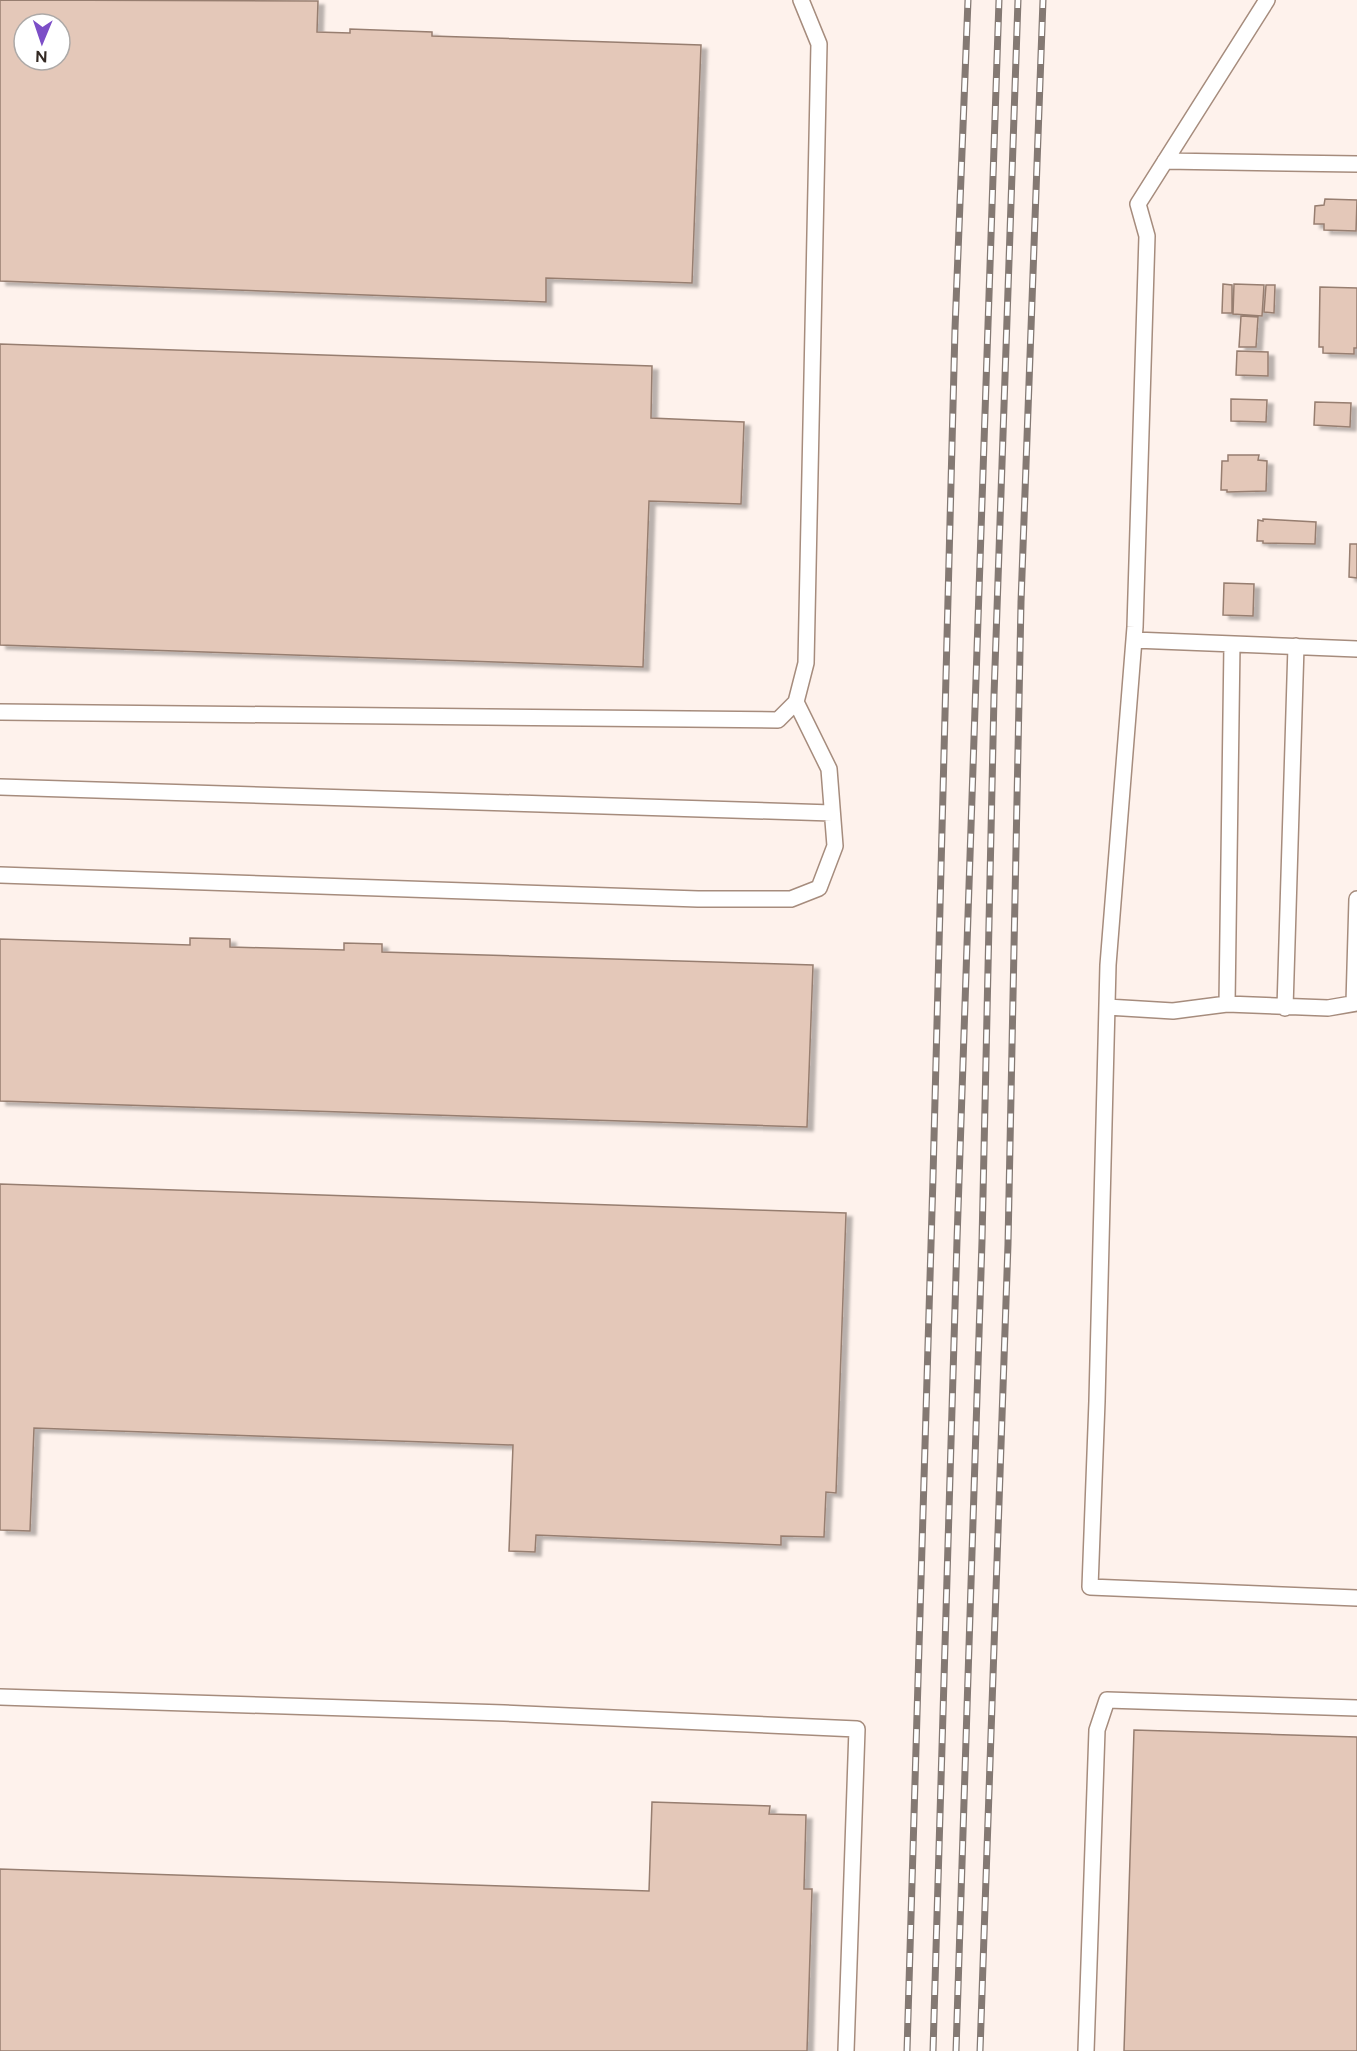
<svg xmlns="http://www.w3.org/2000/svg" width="1357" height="2051" font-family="Figtree,sans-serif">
	<defs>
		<filter id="shadow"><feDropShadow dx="6" dy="4" stdDeviation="1.5" flood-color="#0004"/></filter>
	</defs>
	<rect width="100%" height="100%" fill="#fef2ec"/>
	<path fill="#e4c8b9" stroke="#977e70" stroke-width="1.5" fill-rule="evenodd" filter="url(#shadow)" d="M0,0L318,1L317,32L350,33V29L432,32V36L701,45L692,283L546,278V302L0,281ZM24,24H60V60H24Z
		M1325,199L1357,200L1356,231L1324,230V224H1314L1315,206L1324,205Z
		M1223,284L1232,285V313H1222Z
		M1234,284L1264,285L1262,316L1233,314Z
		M1266,285H1275L1274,313L1264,312Z
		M1320,287L1357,288V348H1354V354L1323,353V347H1319Z
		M1241,316L1258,317L1256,347H1239Z
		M0,344L652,366L651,418L744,422L741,504L649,501L643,667L0,645Z
		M1237,351L1268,352V376L1236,375Z
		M1231,399L1267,400L1266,422L1231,421Z
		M1315,402L1351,403L1350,427L1314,425Z
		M1228,455H1259L1258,460L1267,461L1266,491L1227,492V490H1221L1222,461H1228Z
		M1263,519L1316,522L1315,544L1263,543V541H1257L1258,520L1263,521Z
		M1350,544H1357V578L1349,577Z
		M1224,583L1254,584L1253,616L1223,615Z
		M190,938L230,939V947L344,950V943L382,944V952L813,965L807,1127L0,1101V939L190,945Z
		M0,1184L846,1213L836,1493L826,1492L824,1537L781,1536V1545L536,1535L535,1552L509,1551L513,1445L34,1428L30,1531L0,1530Z
		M1134,1730L1357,1737V2051H1124Z
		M652,1802L770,1806L769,1814L806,1815L804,1889H812L807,2051H0V1869L649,1891Z"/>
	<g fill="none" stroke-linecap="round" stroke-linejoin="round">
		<g stroke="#a68c7d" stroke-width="18">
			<path id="lane" d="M1267,0L1138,204L1147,236L1135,627L1108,965L1097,1401L1090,1587L1357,1598
				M1165,161L1357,164
				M1134,640L1357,649
				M0,712L778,720L796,702L806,663L819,44L801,0
				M0,787L832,813
				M0,875L698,899H791L819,888L835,846L829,769L796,702
				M1354,1003L1357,899
				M1227,1004L1232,644
				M1107,1007L1173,1011L1227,1004L1328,1008L1357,1003
				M1285,1008L1296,646
				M0,1697L504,1713L857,1729L846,2051
				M1086,2051L1097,1730L1107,1700L1357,1708"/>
		</g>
		<use href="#lane" stroke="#fff" stroke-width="15"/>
		<g stroke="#847973" stroke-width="7">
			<path id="rail" d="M907,2051L933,1177L955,329L968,0
				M933,2051L957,1240L999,0
				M956,2051L982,1241L994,696L1018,0
				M980,2051L1008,1244L1021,602L1043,0"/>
		</g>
		<use href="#rail" stroke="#fff" stroke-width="4.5" stroke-dasharray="14" stroke-linecap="butt"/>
	</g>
	<g transform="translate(42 42) rotate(182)"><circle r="28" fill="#ffffff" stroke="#ada9a7" stroke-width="1.5"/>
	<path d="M0-4.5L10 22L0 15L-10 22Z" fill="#7c4ec7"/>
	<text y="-9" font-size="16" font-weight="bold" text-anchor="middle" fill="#332923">N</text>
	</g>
</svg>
